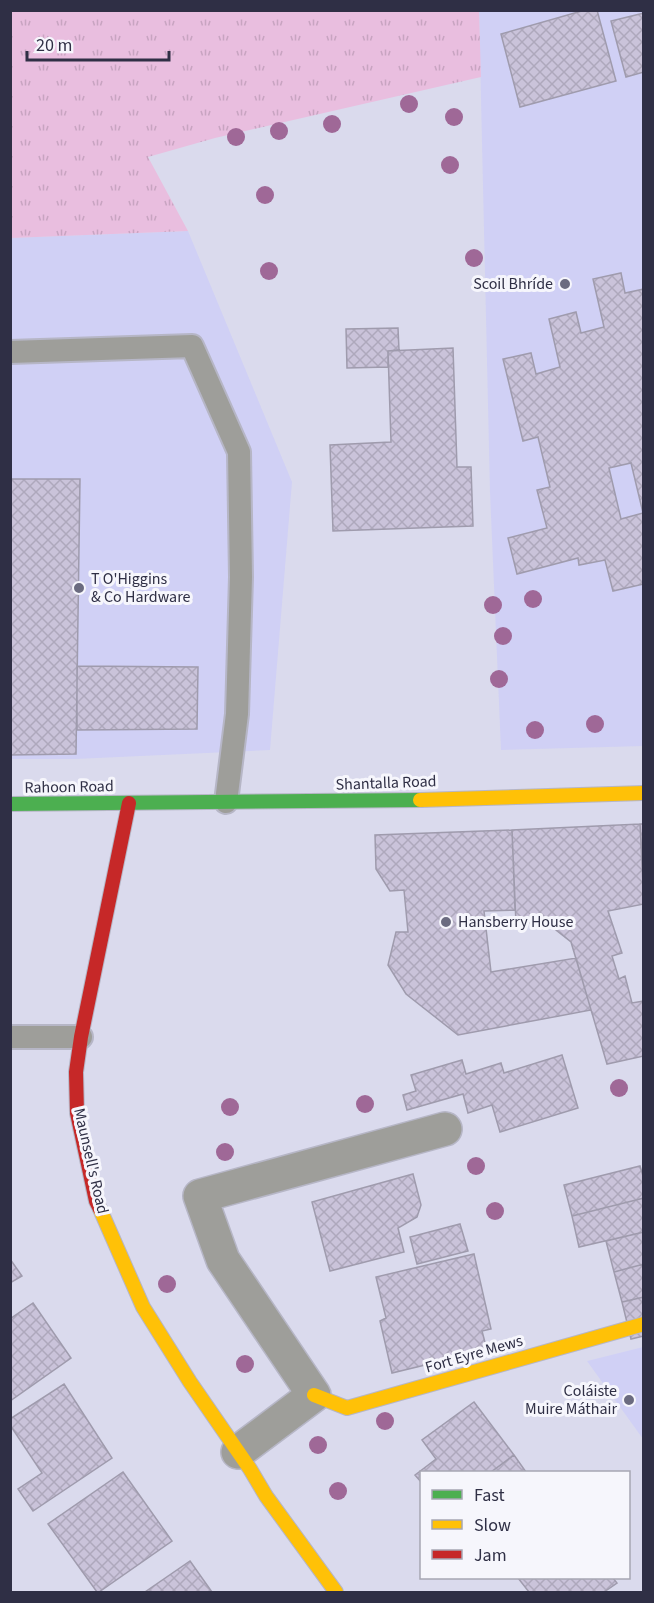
<svg xmlns="http://www.w3.org/2000/svg" width="654" height="1603" font-family="'Source Sans 3',sans-serif">
	<defs>
		<pattern id="grass-tufts" width="24" height="20" patternUnits="userSpaceOnUse" patternTransform="scale(1.5)"><rect width="24" height="20" fill="#e9bedf"/><path d="M3 7l-1-3M5 7V3M7 7l1-3M15 17l-1-3M17 17v-4M19 17l1-3" fill="none" stroke="#c8a4c1"/></pattern>
		<pattern id="building-cross-hatch" width="8" height="8" patternUnits="userSpaceOnUse" patternTransform="scale(1.5)"><rect width="8" height="8" fill="#cac3da"/><path d="M0 0l8 8M0 8l8-8" fill="none" stroke="#aea8bc"/></pattern>
	</defs>
	<rect width="100%" height="100%" fill="#dadaed"/>
	<path fill="#d0d0f5" d="M479,11H643V746L501,750L490,492Z
		M188,231L292,482L270,750L75,759H11L10,238Z
		M643,1347H644L643,1439L587,1361Z"/>
	<path fill="url(#grass-tufts)" d="M10,11H479L481,77L215,138L148,157L188,231L11,238Z"/>
	<path fill="url(#building-cross-hatch)" stroke="#9f9bad" stroke-width="1.5" fill-rule="evenodd" d="M585,10H597L616,81L520,107L501,34Z
		M644,13V72L626,77L611,21Z
		M621,273L625,293L644,289V584L613,591L605,560L579,565L578,558L517,574L508,538L547,528L537,490L550,487L538,437L523,441L503,359L531,353L536,374L560,367L549,319L576,312L581,333L604,327L593,279ZM631,463L643,513L621,519L609,468Z
		M398,328L399,350L388,351V367L347,368L346,329Z
		M453,348L457,467H471L473,526L333,531L330,445L391,442L388,351Z
		M10,479H80L76,754L10,755Z
		M77,666L198,667L197,729L77,730Z
		M640,824L644,904L608,911L622,953L612,956L619,979L625,976L632,1003L644,1001V1056L607,1064L571,942L556,930L553,921L516,924L512,830Z
		M640,824H644V884Z
		M512,830L515,910L484,911L491,972L576,958L591,1010L458,1035L406,994L388,965L396,932H408L404,890L390,891L376,869L375,835Z
		M562,1055L578,1108L500,1132L492,1105L468,1113L463,1094L407,1110L403,1095L416,1091L411,1075L462,1060L466,1074L501,1063L504,1073Z
		M640,1166L644,1179V1198L572,1216L564,1185Z
		M413,1174L421,1205L417,1217L398,1228L404,1252L330,1271L312,1202Z
		M644,1198V1232L579,1247L572,1216Z
		M460,1224L468,1251L417,1264L410,1237Z
		M644,1232V1264L614,1272L606,1241Z
		M474,1254L491,1329L482,1331L487,1350L392,1373L380,1321L386,1318L376,1277Z
		M10,1259L22,1276L10,1283Z
		M644,1264V1297L622,1302L614,1272Z
		M644,1297V1336L631,1339L622,1302Z
		M33,1303L71,1358L10,1401V1319Z
		M64,1384L112,1458L33,1511L18,1489L42,1473L10,1425V1419Z
		M474,1402L514,1455L491,1472H422V1483L415,1475L436,1459L422,1440Z
		M514,1455L526,1472H491Z
		M123,1472L172,1541L99,1592H97L48,1524Z
		M190,1561L212,1592H145Z
		M518,1578H613L617,1583L604,1592H529Z"/>
	<g fill="none" stroke-linecap="round" stroke-linejoin="round">
		<g stroke="#b6b6c6" stroke-width="26">
			<path id="lane" d="M10,352L192,346L239,452L241,577L237,714L226,802
				M10,1037H81"/>
		</g>
		<g stroke="#b6b6c6" stroke-width="36">
			<path id="street" d="M238,1452L314,1395L223,1260L200,1196L445,1129"/>
		</g>
		<g stroke="#b6b6c6" stroke-width="16">
			<path id="fast" d="M10,804L420,800"/>
		</g>
		<g stroke="#b6b6c6" stroke-width="16">
			<path id="slow" d="M420,800L644,793
				M100,1209L143,1307L190,1382L250,1469L266,1496L336,1592
				M314,1395L347,1408L644,1324"/>
		</g>
		<g stroke="#b6b6c6" stroke-width="16">
			<path id="jam" d="M100,1209L96,1201L77,1113L76,1072L81,1037L129,803"/>
		</g>
		<use href="#lane" stroke="#9e9e9a" stroke-width="22"/>
		<use href="#street" stroke="#9e9e9a" stroke-width="33"/>
		<use href="#fast" stroke="#4caf50" stroke-width="14"/>
		<use href="#slow" stroke="#ffc107" stroke-width="14"/>
		<use href="#jam" stroke="#c62828" stroke-width="14"/>
	</g>
	<g fill="#9f6897">
		<circle cx="409" cy="104" r="9"/>
		<circle cx="454" cy="117" r="9"/>
		<circle cx="332" cy="124" r="9"/>
		<circle cx="279" cy="131" r="9"/>
		<circle cx="236" cy="137" r="9"/>
		<circle cx="450" cy="165" r="9"/>
		<circle cx="265" cy="195" r="9"/>
		<circle cx="474" cy="258" r="9"/>
		<circle cx="269" cy="271" r="9"/>
		<circle cx="533" cy="599" r="9"/>
		<circle cx="493" cy="605" r="9"/>
		<circle cx="503" cy="636" r="9"/>
		<circle cx="499" cy="679" r="9"/>
		<circle cx="595" cy="724" r="9"/>
		<circle cx="535" cy="730" r="9"/>
		<circle cx="619" cy="1088" r="9"/>
		<circle cx="365" cy="1104" r="9"/>
		<circle cx="230" cy="1107" r="9"/>
		<circle cx="225" cy="1152" r="9"/>
		<circle cx="476" cy="1166" r="9"/>
		<circle cx="495" cy="1211" r="9"/>
		<circle cx="167" cy="1284" r="9"/>
		<circle cx="245" cy="1364" r="9"/>
		<circle cx="385" cy="1421" r="9"/>
		<circle cx="318" cy="1445" r="9"/>
		<circle cx="338" cy="1491" r="9"/>
	</g>
	<g fill="#6b6b80" stroke="#f6f6fc" stroke-width="2">
		<circle cx="565" cy="284" r="6"/>
		<circle cx="79" cy="588" r="6"/>
		<circle cx="446" cy="922" r="6"/>
		<circle cx="629" cy="1400" r="6"/>
	</g>
	<g text-anchor="middle" dominant-baseline="central" stroke-width="6" stroke-linejoin="round" paint-order="stroke">
		<g font-size="16" fill="#2f2f45" stroke="#f6f6fc" text-anchor="end">
			<text x="553" y="284">Scoil Bhríde</text>
			<text x="91" y="579" text-anchor="start">T O'Higgins<tspan x="91" dy="18">&amp; Co Hardware</tspan></text>
			<text x="458" y="922" text-anchor="start">Hansberry House</text>
			<text x="617" y="1391">Coláiste<tspan x="617" dy="18">Muire Máthair</tspan></text>
		</g>
		<g font-size="16" fill="#2f2f45" stroke="#f6f6fc">
			<text transform="translate(386 783) rotate(-2)">Shantalla Road</text>
			<text transform="translate(69 787) rotate(-1)">Rahoon Road</text>
			<text transform="translate(91 1161) rotate(77)">Maunsell's Road</text>
			<text transform="translate(474 1354) rotate(-16)">Fort Eyre Mews</text>
		</g>
	</g>
	<rect width="654" height="1603" fill="none" stroke="#2f2f45" stroke-width="24"/>
	<rect x="420" y="1471" width="210" height="108" fill="#f6f6fc" stroke="#a6a6b3" stroke-width="1.5"/>
	<rect x="432" y="1490" width="30" height="9" fill="#4caf50" stroke="#a6a6b3" stroke-width="1.5"/>
	<text x="474" y="1501" font-size="18" fill="#2f2f45">Fast</text>
	<rect x="432" y="1520" width="30" height="9" fill="#ffc107" stroke="#a6a6b3" stroke-width="1.5"/>
	<text x="474" y="1531" font-size="18" fill="#2f2f45">Slow</text>
	<rect x="432" y="1550" width="30" height="9" fill="#c62828" stroke="#a6a6b3" stroke-width="1.5"/>
	<text x="474" y="1561" font-size="18" fill="#2f2f45">Jam</text>
	<path d="M27 51v9h142v-9" fill="none" stroke="#2f2f45" stroke-width="3"/>
	<text x="36" y="51" font-size="18" fill="#2f2f45" stroke="#f6f6fc" stroke-width="4.5" paint-order="stroke">20 m</text>
</svg>
